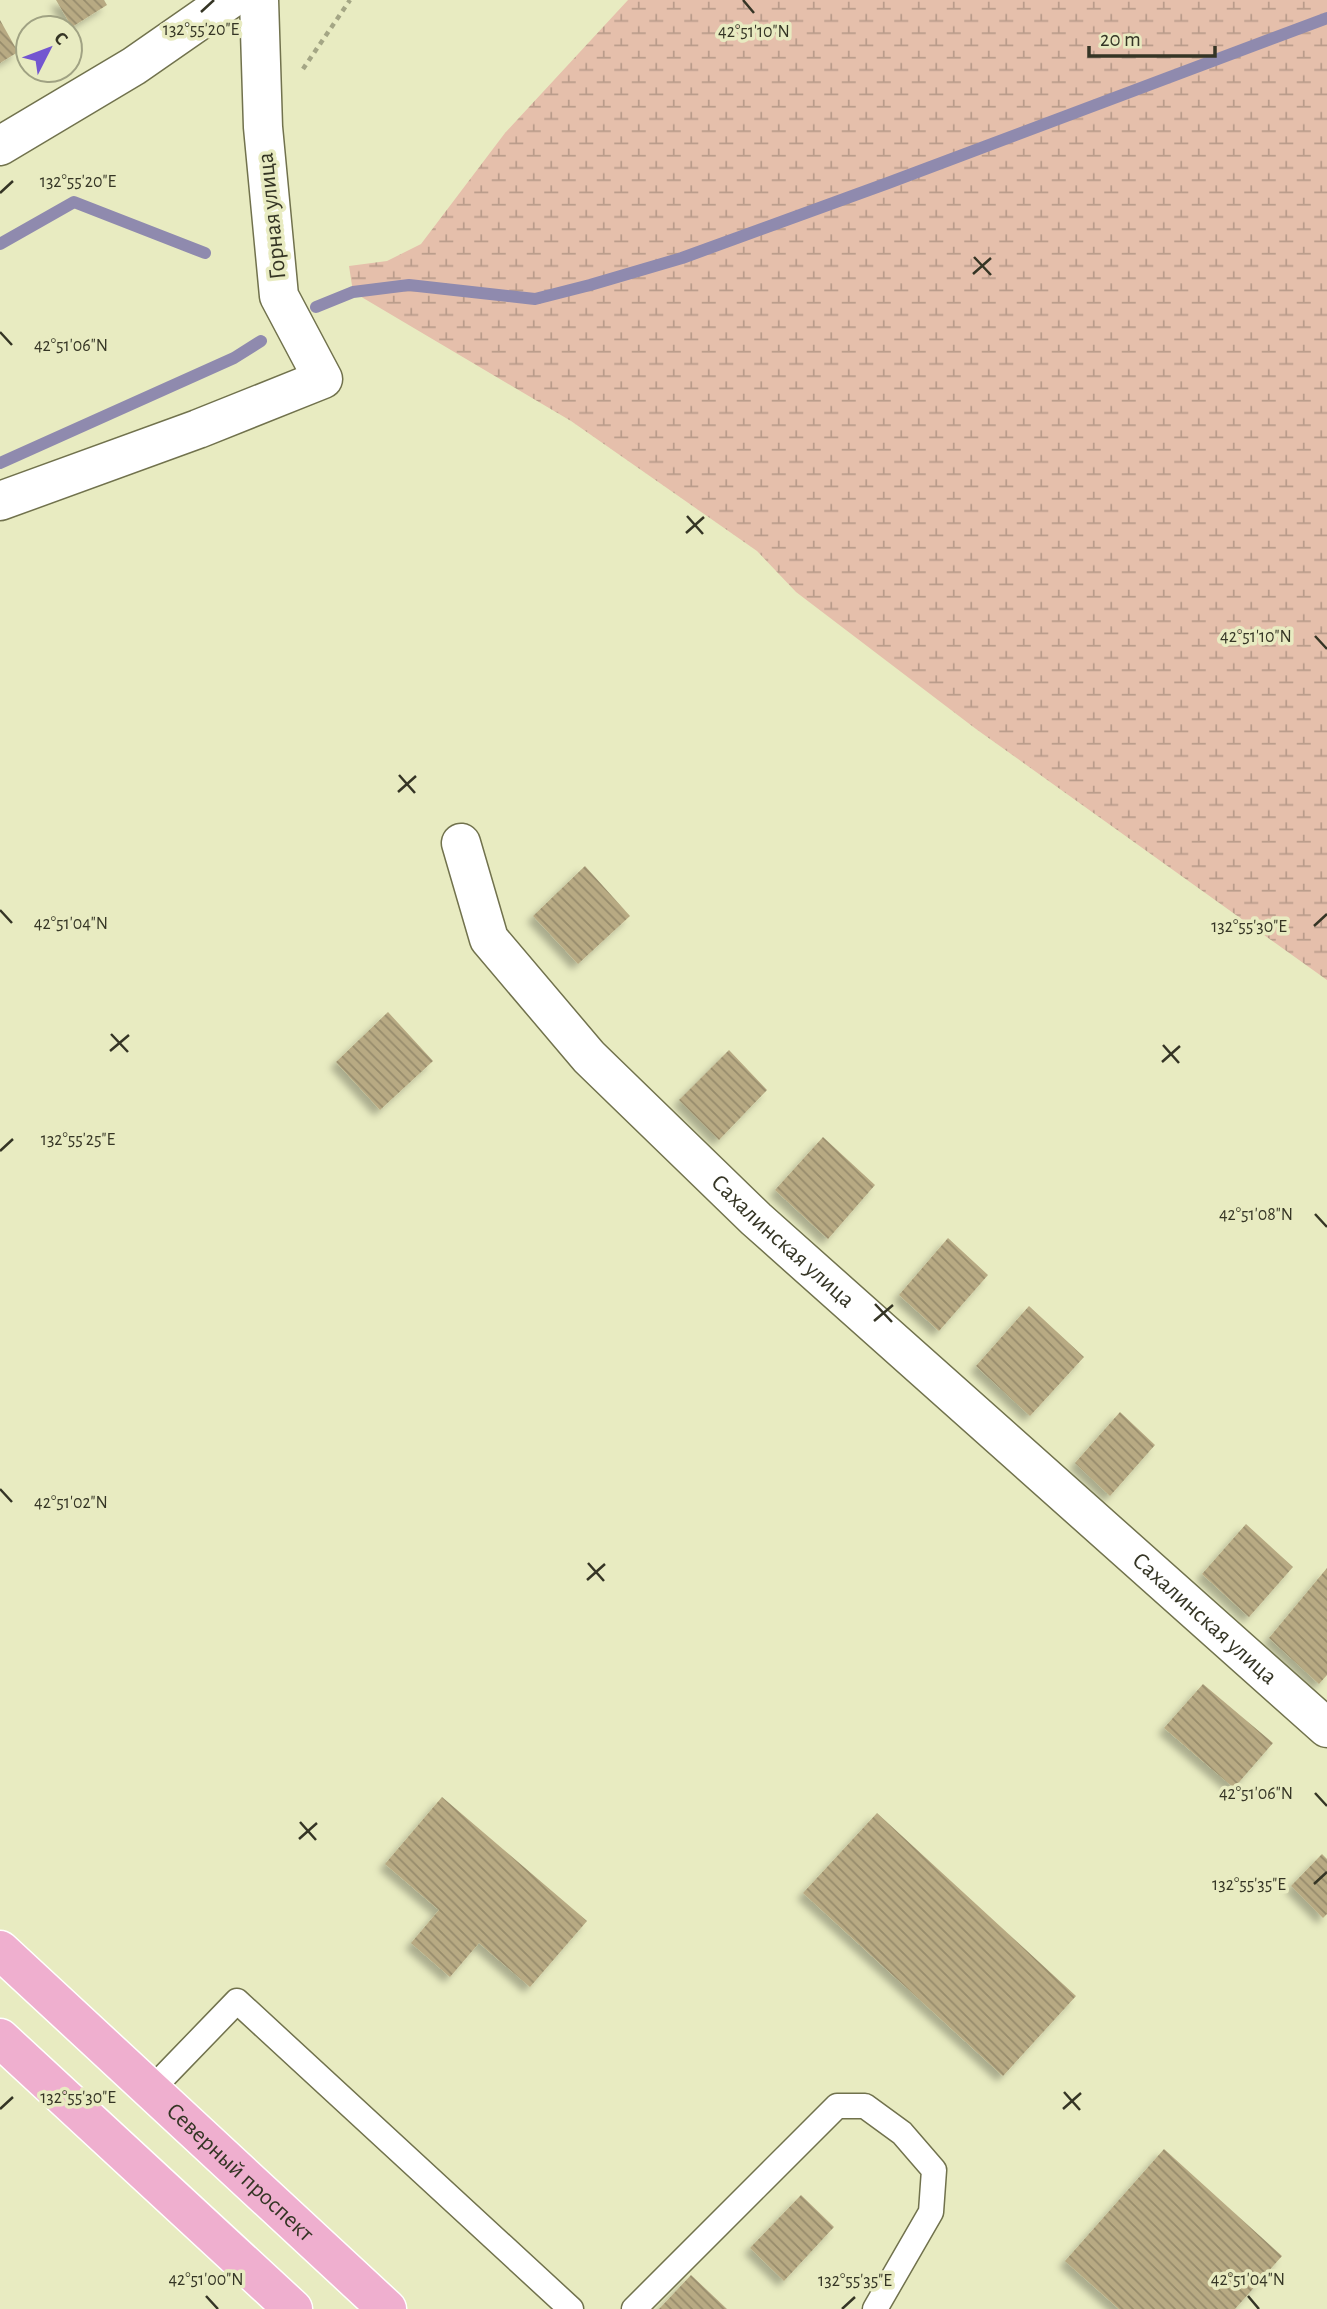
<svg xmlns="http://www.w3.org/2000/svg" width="1327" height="2309" font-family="'Alegreya Sans',sans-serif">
	<defs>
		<pattern id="wetland-marsh" width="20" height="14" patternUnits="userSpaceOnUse" patternTransform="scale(1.75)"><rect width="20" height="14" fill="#e5bfab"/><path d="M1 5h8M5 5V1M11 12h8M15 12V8" fill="none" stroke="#ba9c8b"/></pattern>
		<pattern id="building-back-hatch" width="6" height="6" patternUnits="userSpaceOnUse" patternTransform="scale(1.75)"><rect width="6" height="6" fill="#b8aa83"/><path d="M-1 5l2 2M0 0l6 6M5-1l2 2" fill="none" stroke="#968b6b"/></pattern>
		<filter id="shadow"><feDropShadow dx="-6" dy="6" stdDeviation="3.5" flood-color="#0004"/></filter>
	</defs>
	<rect width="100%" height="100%" fill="#e8ebc1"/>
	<path fill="url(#wetland-marsh)" d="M628,0H1327V980L976,729L796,592L757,551L571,421L353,292L349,266L387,261L421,244L505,133Z"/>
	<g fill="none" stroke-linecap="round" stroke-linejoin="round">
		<path stroke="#8f8aae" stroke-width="12" d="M0,244L74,202L205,253
			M316,307L353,292L409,285L535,299L590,285L682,258L888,183L1327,18
			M0,463L234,358L261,341"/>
	</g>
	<path fill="url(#building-back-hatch)" filter="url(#shadow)" d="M56,0H104L107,5L72,27Z
		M0,20L18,52L0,63Z
		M585,866L630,916L578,964L533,916Z
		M388,1012L433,1061L380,1110L336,1062Z
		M729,1050L767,1090L719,1140L679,1100Z
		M823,1137L875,1185L828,1239L775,1190Z
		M948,1238L988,1275L939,1331L899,1295Z
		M1029,1306L1084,1357L1030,1416L976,1366Z
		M1120,1412L1155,1445L1110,1496L1075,1463Z
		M1246,1524L1293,1567L1249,1617L1202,1574Z
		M1327,1568V1675L1319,1684L1269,1638Z
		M1203,1684L1273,1743L1234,1788L1164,1728Z
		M442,1797L587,1921L530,1987L479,1943L450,1977L411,1943L439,1910L385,1864Z
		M877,1813L1076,1996L1003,2076L803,1893Z
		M1322,1854L1327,1859V1914L1323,1918L1291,1886Z
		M1164,2149L1282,2256L1235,2309H1119L1065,2261Z
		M801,2195L834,2227L784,2281L750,2248Z
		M691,2275L727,2309H659Z"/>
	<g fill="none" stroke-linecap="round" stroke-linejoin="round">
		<g stroke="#71724d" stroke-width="27">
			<path id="service" d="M151,2090L237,2001L571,2309
				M634,2309L837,2106H865L902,2133L934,2170L931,2212L875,2309"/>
		</g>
		<g stroke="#71724d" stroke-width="41">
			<g id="minor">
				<path d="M0,146L134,66L229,0"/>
				<path d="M0,501L198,429L323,379L279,296L263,127L259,0"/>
				<path id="s1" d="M461,843L489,939L589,1057L756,1219L1327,1728"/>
			</g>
		</g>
		<g stroke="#fff" stroke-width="41">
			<g id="primary">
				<path id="s2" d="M0,1950L387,2309"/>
				<path d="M0,2038L293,2309"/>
			</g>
		</g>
		<path stroke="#a4a685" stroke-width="4.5" stroke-dasharray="5 5" stroke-linecap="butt" d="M303,69L350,0"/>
		<use href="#service" stroke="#fff" stroke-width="24"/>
		<use href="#minor" stroke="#fff" stroke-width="38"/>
		<use href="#primary" stroke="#efafcf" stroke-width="38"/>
	</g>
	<path fill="none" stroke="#353525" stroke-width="2.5" d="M743,0L754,13M201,12L214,0M0,193L13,181M974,257L991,275M973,274L991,258M0,332L12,345M687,516L703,534M686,533L704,517M1315,636L1327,649M399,775L415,793M398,792L416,776M0,910L12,923M1314,926L1327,914M111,1034L128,1052M1163,1045L1179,1063M110,1051L129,1035M1162,1062L1180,1046M0,1151L13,1139M1315,1214L1327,1227M875,1304L892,1322M874,1321L893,1305M0,1489L12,1502M588,1563L604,1581M587,1580L605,1564M1315,1793L1327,1806M300,1822L316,1840M299,1839L317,1823M1314,1884L1327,1872M1064,2092L1080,2110M0,2109L13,2097M1063,2109L1081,2093M206,2296L218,2309M1248,2296L1259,2309M842,2309L855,2297"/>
	<g text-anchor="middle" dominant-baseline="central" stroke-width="7" stroke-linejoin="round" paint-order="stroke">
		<g font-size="24" fill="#353525" stroke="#e8ebc1">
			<text transform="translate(272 216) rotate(-96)">Горная улица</text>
			<text stroke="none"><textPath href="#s1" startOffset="522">Сахалинская улица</textPath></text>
			<text stroke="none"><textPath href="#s1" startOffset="1088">Сахалинская улица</textPath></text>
			<text stroke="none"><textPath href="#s2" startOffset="327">Северный проспект</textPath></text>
		</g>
	</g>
	<g font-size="18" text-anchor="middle" fill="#353525" stroke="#e8ebc1" stroke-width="7" stroke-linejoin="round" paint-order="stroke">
		<text x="201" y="35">132°55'20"E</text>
		<text x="754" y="37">42°51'10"N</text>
		<text x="78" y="187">132°55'20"E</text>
		<text x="71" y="351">42°51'06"N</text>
		<text x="1256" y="642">42°51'10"N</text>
		<text x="71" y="929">42°51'04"N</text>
		<text x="1249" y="932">132°55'30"E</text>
		<text x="78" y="1145">132°55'25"E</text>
		<text x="1256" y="1220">42°51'08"N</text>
		<text x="71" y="1508">42°51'02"N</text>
		<text x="1256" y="1799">42°51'06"N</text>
		<text x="1249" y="1890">132°55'35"E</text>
		<text x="78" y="2103">132°55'30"E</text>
		<text x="206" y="2285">42°51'00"N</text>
		<text x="1248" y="2285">42°51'04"N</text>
		<text x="855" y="2286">132°55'35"E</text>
	</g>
	<g transform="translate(49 49) rotate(48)"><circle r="33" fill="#e8ebc1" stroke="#a0a283" stroke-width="2"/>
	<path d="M0-5L12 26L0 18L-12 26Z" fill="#7356d0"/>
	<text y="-10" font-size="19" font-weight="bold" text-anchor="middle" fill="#353525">С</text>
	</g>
	<path d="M1089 46v10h126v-10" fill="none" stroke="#353525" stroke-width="3.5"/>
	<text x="1100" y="46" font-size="21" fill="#353525" stroke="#e8ebc1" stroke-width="5" paint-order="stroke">20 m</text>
</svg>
